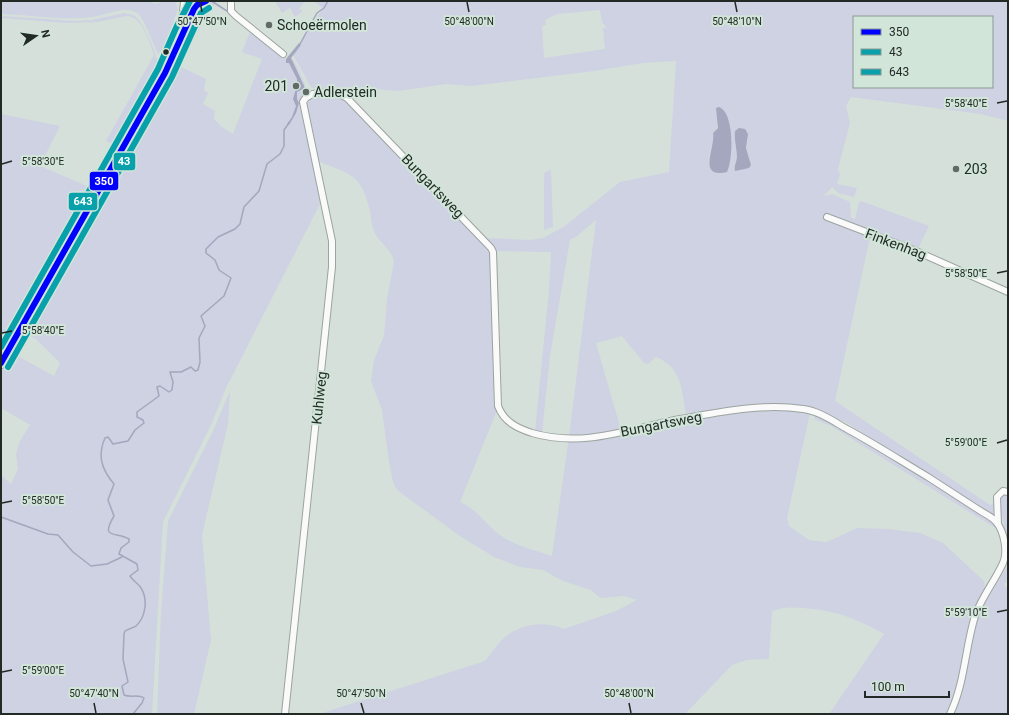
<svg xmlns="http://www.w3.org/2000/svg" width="1009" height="715" font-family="Roboto,sans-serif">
	<rect width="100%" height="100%" fill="#d6e0da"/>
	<path fill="#ced2e2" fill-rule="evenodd" d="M1,1H151L154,4L166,1H175L178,9L174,19L175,23L162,55L161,51L158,54C153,44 145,19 137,13C126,5 105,15 93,17C64,21 33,15 4,14L1,13Z
		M209,1H217L188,47L179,66L206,79L204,90L208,93L203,104L215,111L214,119L221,126L233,134L262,59L242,52L250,32L288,60L291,57L298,68L305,85L300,106L322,200L226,388L211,425L163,522L152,714H1V475L11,484L18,469L16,454L20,441L30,425L1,408V114L60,126L40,166L92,188L78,208L12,325L26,332L35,319L156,111V107L175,72L171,69L195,12ZM25,333L37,340L60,363L54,376L14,354Z
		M275,1H305L299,9L303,11L295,17L290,8L282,13Z
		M313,1H1008V121L981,114L851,97L846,106L850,123L838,169L840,175L837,184L857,188L854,197L838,193L832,187L824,196L832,194L850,202L851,218L855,219L859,202L861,201L929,226L918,249L871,232L835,401L990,505L994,504L998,517H993L847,423C786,392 749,406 686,415C682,391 682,367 656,357L648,364L644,363L622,336L596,343L621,430L750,410L791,409L810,413L787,518L789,526L809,540L816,541L826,542L836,538L857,528L888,529L920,533L943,543L984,581L985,595L991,593C996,583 1003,575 1008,565V577L1004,586L1008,588V714H829L884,634C855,618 835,610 802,608C791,607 783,607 772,611L769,659L747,660L732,665L685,714H319L485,661C490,655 494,649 499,643C514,625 542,619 564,629L616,611L637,600L624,596L600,598L591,590L563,581L543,570L520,567L494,557L460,536L397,490L393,482L389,462L382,410L371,381L374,360L384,336L387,299L394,262C392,250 382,245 376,235C372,229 371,218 370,211C361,174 352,175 318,161L306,102C316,95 333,93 345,99L485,238L530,240L543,238L565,226L620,182L669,172L676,61L643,63L594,71L471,86L446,84L399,91L365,88L340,91L313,88L311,87L293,55L323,8ZM600,10L602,22L607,28H603L605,49L544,58L542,26L546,25L545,20L557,14ZM854,17H992V87H854ZM717,117L731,136V154L709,166C707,154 716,145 713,133C718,127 719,126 717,117ZM748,138L746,148L751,165L735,164ZM596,220L569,437L552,556C535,550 515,546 500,535C485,524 479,511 460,502L497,410L494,350L499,303L497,251L551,252L549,290L535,431L542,433L550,356L570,240L577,236Z
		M124,13C128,14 133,14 136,17C146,26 154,52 159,64L153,80L114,151L112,150L114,145L106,141L154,55C150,43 142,16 127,16L97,22L66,23L1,18V16L75,21L92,20Z
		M549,170L551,171L553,227L544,230V173Z
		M230,391L228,424L202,535L211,640L194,714H157L161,612L168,521L212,433Z
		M815,415L825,418L919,473L992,521L1000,531L831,426L814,419Z
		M1004,494L1008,495V543L1001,511V496Z"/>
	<path fill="#a4a7bd" d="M299,43L301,45L291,58L305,88L297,92V99L299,103L296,113L289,125L287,124L292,117L296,106L293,99L297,85V79L289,63H286V59Z
		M719,107C735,113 733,160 727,172C696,179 716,147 713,133L718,128L716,108Z
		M739,128L745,129L748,134L746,148L751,165L749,168L735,171C734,166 736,163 737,158C737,149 734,140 735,131Z"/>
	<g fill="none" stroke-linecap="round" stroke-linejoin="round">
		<path stroke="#a4a7bd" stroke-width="1.5" d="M213,2L227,11
			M300,44L317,13L324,8L328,1
			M1,517L48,534L58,535L73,552L91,566L107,564L122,557
			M133,714L142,703L144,698C138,694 131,698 124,695L122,686L128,682L123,659L124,634L125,631C128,629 133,628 136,626C146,617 148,599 141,588C138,583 133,581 130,576L138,570L137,564L119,554L121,548L129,542V539C115,531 100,540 114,516L108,500L114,484C102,470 97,456 105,438L108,437L113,444L128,441L135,430L144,423L143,420L137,417V412L159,396L157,387L160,386L169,392L172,390L173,382L170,372H181L191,367L195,371L198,370L200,362L199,338L205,326L201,316L224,296L231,278L219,270L215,260L206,253V249L218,237L235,229L240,224L244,207L259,191L267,164L280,154L284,146V130L289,123"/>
		<g stroke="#9ca49f" stroke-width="8">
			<path id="street" d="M231,1V11L236,16L283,54
				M827,217L916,251L1008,292
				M998,524L997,497L1003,491L1008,492
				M285,714L332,267V241L303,102C309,89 337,91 347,98L491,248L493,252L498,406C504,422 517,428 532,433C584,448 629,429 680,419C720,412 762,403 803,409C819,411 833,421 847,429C875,444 901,461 928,477C945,488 962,499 979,510C985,514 993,517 997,523C1004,532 1008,552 1003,563C995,581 982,596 975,616C965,648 965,683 950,714"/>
		</g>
		<g stroke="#9ca49f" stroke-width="12">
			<path id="primary" d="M184,21L186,2
				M1,363L160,82L183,31L188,24L197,5"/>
		</g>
		<use href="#street" stroke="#f9faf9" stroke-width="6"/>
		<use href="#primary" stroke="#f9faf9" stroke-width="10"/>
		<g stroke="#d1e5d9" stroke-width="9">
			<path id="bus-1" d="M1,363L165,73L194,9L197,5L206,1"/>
		</g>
		<g stroke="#d1e5d9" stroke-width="9">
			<path id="bus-2" d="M8,367L172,77L201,13L209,8"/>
		</g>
		<g stroke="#d1e5d9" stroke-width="9">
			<path id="bus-3" d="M1,347L158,69L176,28L190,1"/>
		</g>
		<use href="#bus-1" stroke="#00f" stroke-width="6"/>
		<use href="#bus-2" stroke="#07a0ab" stroke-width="6"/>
		<use href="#bus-3" stroke="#07a0ab" stroke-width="6"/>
	</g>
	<path fill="none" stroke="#222a25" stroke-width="1.5" d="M200,2L202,12M467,2L469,12M735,2L737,12M997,103L1007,101M2,164L12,161M997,273L1007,271M2,333L12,331M997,443L1007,440M2,503L12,501M997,612L1007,610M2,672L12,670M94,703L96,713M361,703L364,713M629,703L631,713"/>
	<g fill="#616a64" stroke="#d1e5d9" stroke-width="1.5">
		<circle cx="269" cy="25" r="4"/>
		<circle cx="296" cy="86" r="4"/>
		<circle cx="306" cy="92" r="4"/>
		<circle cx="956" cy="169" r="4"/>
	</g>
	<circle fill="#222a25" stroke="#d1e5d9" stroke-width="1.5" cx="166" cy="52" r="3.5"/>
	<g text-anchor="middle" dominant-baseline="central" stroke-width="4" stroke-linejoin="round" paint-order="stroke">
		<g font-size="14" fill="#222a25" stroke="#d1e5d9" text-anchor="start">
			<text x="277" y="25">Schoeërmolen</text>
			<text x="288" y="86" text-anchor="end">201</text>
			<text x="314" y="92">Adlerstein</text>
			<text x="964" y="169">203</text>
		</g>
		<g font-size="14" fill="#222a25" stroke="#d1e5d9">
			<text transform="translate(433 186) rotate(46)">Bungartsweg</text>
			<text transform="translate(896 244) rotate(21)">Finkenhag</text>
			<text transform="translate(319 398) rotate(-84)">Kuhlweg</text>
			<text transform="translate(661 424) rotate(-11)">Bungartsweg</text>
		</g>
	</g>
	<g font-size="10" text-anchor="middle" fill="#222a25" stroke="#d1e5d9" stroke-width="4" stroke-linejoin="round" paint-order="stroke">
		<text x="202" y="25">50°47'50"N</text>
		<text x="469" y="25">50°48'00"N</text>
		<text x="737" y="25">50°48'10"N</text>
		<text x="966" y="107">5°58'40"E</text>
		<text x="43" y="165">5°58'30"E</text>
		<text x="966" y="277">5°58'50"E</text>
		<text x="43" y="334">5°58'40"E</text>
		<text x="966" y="446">5°59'00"E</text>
		<text x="43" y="504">5°58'50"E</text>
		<text x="966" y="616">5°59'10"E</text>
		<text x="43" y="674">5°59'00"E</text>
		<text x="94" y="697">50°47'40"N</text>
		<text x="361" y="697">50°47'50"N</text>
		<text x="629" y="697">50°48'00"N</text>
	</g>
	<g stroke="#d1e5d9" stroke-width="1.5">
		<rect x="113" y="152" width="23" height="19" rx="4" fill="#07a0ab"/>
		<rect x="89" y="171" width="30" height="20" rx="4" fill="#00f"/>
		<rect x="68" y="192" width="30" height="19" rx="4" fill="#07a0ab"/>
	</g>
	<g font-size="11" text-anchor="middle" font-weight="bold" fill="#fff">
		<text x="124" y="165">43</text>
		<text x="104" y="185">350</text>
		<text x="83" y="205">643</text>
	</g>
	<rect width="1009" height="715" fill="none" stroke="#222a25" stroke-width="4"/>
	<rect x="853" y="16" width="140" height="72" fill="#d1e5d9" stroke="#8b9a91"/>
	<rect x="861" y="29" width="20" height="6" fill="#0000ff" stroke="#8b9a91"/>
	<text x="889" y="36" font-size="12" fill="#222a25">350</text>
	<rect x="861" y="49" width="20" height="6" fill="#07a0ab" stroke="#8b9a91"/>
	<text x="889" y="56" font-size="12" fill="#222a25">43</text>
	<rect x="861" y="69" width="20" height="6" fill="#07a0ab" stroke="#8b9a91"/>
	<text x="889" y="76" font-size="12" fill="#222a25">643</text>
	<g transform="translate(36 36) rotate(77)" stroke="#d1e5d9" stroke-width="3" paint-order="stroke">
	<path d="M0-3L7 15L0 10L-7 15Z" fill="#222a25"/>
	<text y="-6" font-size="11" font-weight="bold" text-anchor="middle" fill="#222a25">N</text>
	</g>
	<path d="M865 691v6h84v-6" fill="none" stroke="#222a25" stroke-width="2"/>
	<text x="871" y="691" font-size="12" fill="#222a25" stroke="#d1e5d9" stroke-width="3" paint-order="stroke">100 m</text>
</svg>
